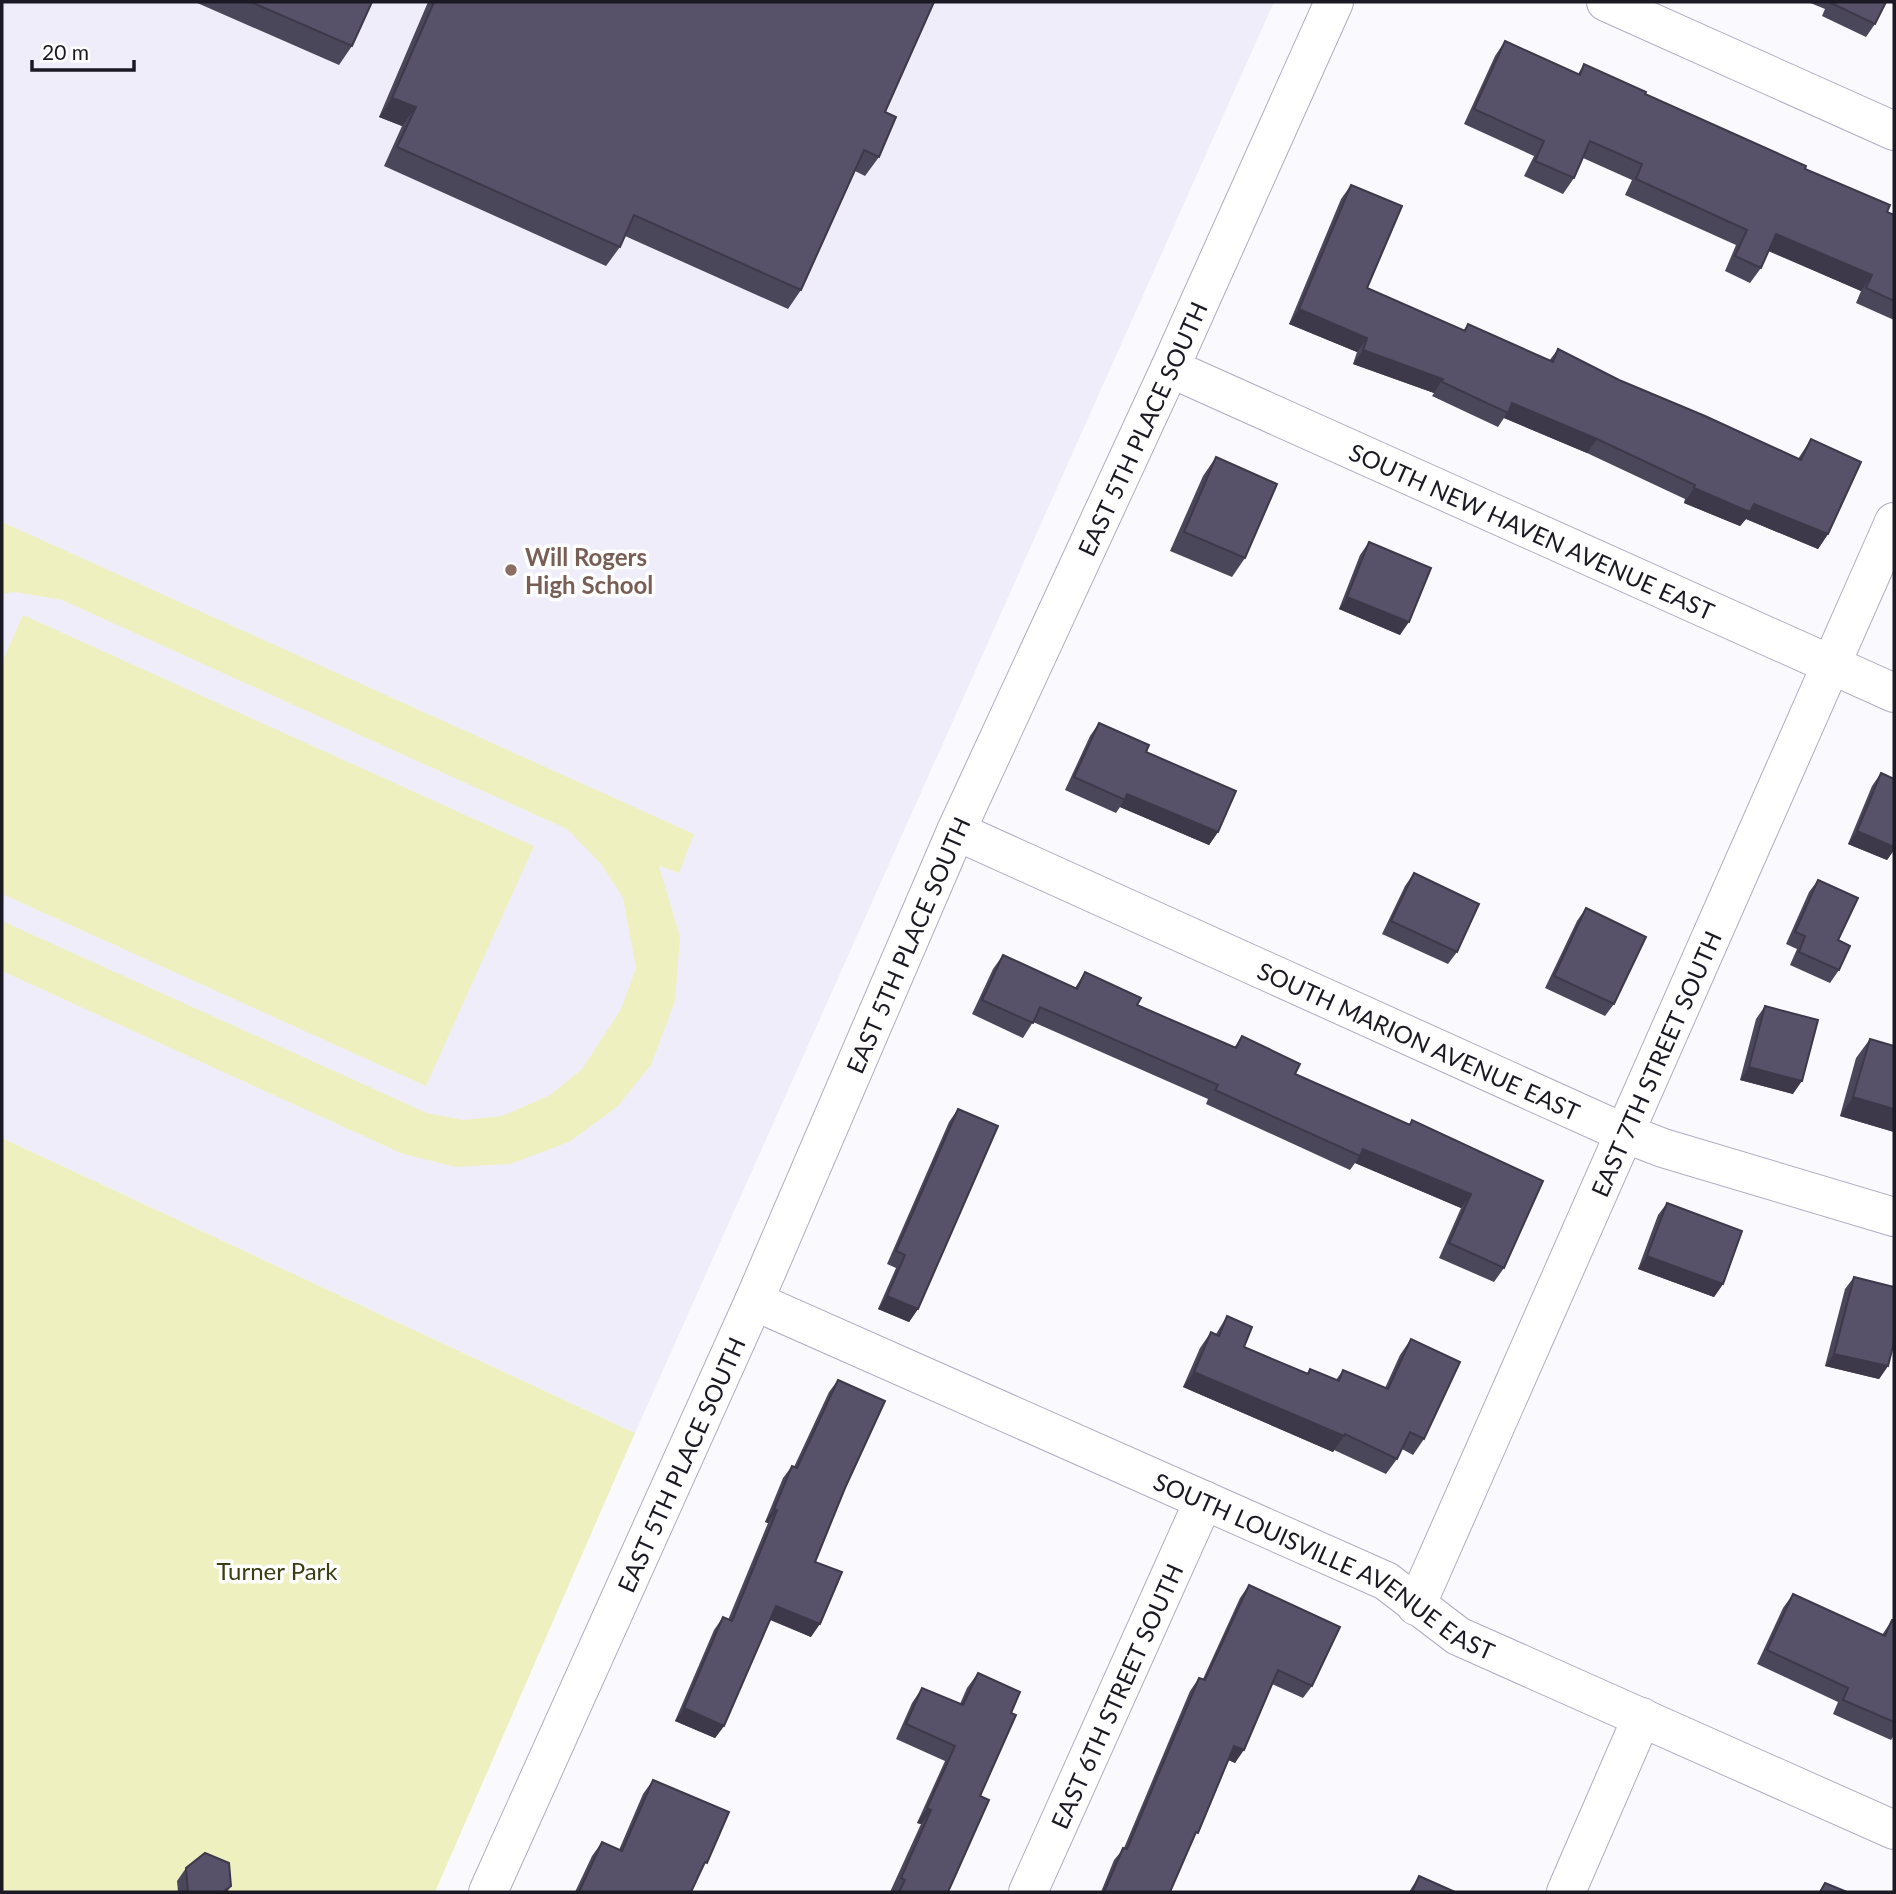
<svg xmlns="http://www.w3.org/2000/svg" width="1896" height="1894" font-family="Lato,sans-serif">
	<rect width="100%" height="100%" fill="#faf9fe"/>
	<path fill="#f0edfb" d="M2,2H1274L635,1433L2,1138Z"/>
	<path fill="#eef1bf" d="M2,522L694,834L679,873L659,866L680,937L675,1001L651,1065L617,1107L569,1142L510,1164L456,1167L403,1154L2,971V921L427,1113L464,1120L502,1116L550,1095L582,1069L621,1009L636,968L623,898L601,864L567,829L62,600L14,592L2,594Z
		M23,615L534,846L426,1086L2,894V662Z
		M2,1138L635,1433L435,1892H2Z"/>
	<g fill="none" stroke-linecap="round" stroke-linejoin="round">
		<g stroke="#b1acc5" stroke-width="40">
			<g id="minor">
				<path d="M1606,2L1894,131"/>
				<path id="s1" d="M1170,368L1894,693"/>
				<path id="s2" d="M956,831L1624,1133L1663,1148L1894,1217"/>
				<path id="s3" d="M754,1301L1386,1581L1458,1636L1894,1830"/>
				<path id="s4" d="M1416,1606L1894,522"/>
				<path id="s5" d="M488,1892L754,1301L956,831L1170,368L1334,2"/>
				<path id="s6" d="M1028,1892L1204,1500"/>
				<path d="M1566,1892L1642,1717"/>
			</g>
		</g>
		<use href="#minor" stroke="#fff" stroke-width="38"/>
	</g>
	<path fill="#4b475a" d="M195,2H372L352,46L339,65Z
		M428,2H934L885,112L879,157L865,176L855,171L801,290L788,309L625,236L620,247L606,266L384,166L402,126L379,117Z
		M1808,2H1886L1875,24L1866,37L1822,16L1825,9Z
		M1505,41L1578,74L1584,64L1645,94L1805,169L1894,215V320L1856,303L1861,291L1768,251L1761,268L1750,283L1725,271L1736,245L1625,195L1632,180L1583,158L1574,178L1563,194L1524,176L1534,156L1464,124L1495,56Z
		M1351,185L1367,288L1463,331L1468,324L1549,361L1558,349L1619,380L1798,459L1811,439L1828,534L1818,549L1746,519L1740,526L1684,503L1685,499L1587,453L1504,418L1498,427L1432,396L1434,393L1353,364L1357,352L1289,324L1341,199Z
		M1216,457L1245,558L1232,577L1170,551L1203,476Z
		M1369,542L1400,635L1339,609L1360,555Z
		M1099,723L1218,832L1209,845L1120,807L1116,813L1065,790L1090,736Z
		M1881,773L1894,779V850L1887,860L1848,844L1872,786Z
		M1414,873L1457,952L1448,964L1382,934L1405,886Z
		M1818,880L1838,940L1839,970L1830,983L1790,965L1797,949L1786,944L1809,892Z
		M1586,908L1614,1004L1605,1016L1545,988L1577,921Z
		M1003,955L1075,988L1085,972L1137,1005L1234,1048L1242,1036L1295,1074L1409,1125L1412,1120L1543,1181L1504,1268L1494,1282L1439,1258L1461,1208L1355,1163L1350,1170L1206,1104L1208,1099L1033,1022L1023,1038L972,1014L993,969Z
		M1765,1006L1793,1094L1740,1080L1756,1019Z
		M1870,1039L1894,1046V1132L1840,1116L1856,1058Z
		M958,1109L918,1309L909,1322L878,1309L896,1268L887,1264L949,1122Z
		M1667,1203L1723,1284L1714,1297L1638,1269L1658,1215Z
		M1854,1277L1888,1366L1879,1379L1825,1366L1845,1289Z
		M1227,1316L1244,1347L1307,1374L1310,1369L1336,1380L1343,1370L1385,1388L1400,1355L1411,1339L1424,1439L1413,1455L1402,1449L1397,1459L1386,1474L1334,1450L1333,1452L1183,1387L1200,1348L1211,1332L1216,1334Z
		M838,1380L845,1488L815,1562L811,1637L770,1620L724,1726L715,1738L675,1721L714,1630L723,1617L728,1620L768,1523L765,1522L783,1478L792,1466L794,1467L829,1392Z
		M1249,1585L1312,1686L1303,1698L1272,1684L1235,1763L1228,1760L1170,1892H1101L1114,1860L1124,1848L1190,1691L1199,1678L1203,1679L1240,1598Z
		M1793,1594L1882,1635L1892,1620H1894V1738L1893,1737L1891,1740L1833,1714L1838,1702L1757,1664L1783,1608Z
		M978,1673L1011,1713L980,1796L948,1892H890L921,1824L917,1823L945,1761L896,1739L912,1703L922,1688L960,1704L967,1688Z
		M653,1780L698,1877L690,1892H575L592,1856L602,1842L619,1850L643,1794Z
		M186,1868L231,1886L227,1892H178L177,1881Z
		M1419,1876L1455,1892H1409Z"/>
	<path fill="#3d394a" d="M392,98L416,107L402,126L379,117Z
		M1776,234L1872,275L1861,291L1765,249Z
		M1299,309L1367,338L1357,352L1289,324Z
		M1363,350L1443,379L1434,393L1353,364Z
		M1512,403L1597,439L1587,453L1504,418Z
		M1694,488L1754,504L1828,534L1818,549L1746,519L1740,526L1684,503Z
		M1347,597L1409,622L1400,635L1339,609Z
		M1127,794L1218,832L1209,845L1120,807Z
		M1857,831L1894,847V850L1887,860L1848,844Z
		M1749,1067L1802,1081L1793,1094L1740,1080Z
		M1853,1097L1894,1109V1132L1840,1116Z
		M1363,1149L1471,1194L1461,1208L1355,1163Z
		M1647,1256L1723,1284L1714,1297L1638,1269Z
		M887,1296L918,1309L909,1322L878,1309Z
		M1834,1354L1888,1366L1879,1379L1825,1366Z
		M1194,1372L1344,1436L1333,1452L1183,1387Z
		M774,1509L777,1510L768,1523L765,1522Z
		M776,1606L820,1624L811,1637L767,1618Z
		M684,1708L724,1726L715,1738L675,1721Z
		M1234,1746L1244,1750L1235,1763L1225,1758Z
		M927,1808L931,1810L921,1824L917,1823Z"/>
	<path fill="#575269" stroke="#3d394a" stroke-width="2" d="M251,2H372L352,46Z
		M434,2H934L885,112L896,117L879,157L864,150L801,290L634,215L620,247L397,147L416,107L392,98Z
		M1831,2H1886L1875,24L1831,3Z
		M1505,41L1580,75L1584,64L1646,92L1645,94L1806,166L1805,169L1890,205L1887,212L1894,215V301L1866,288L1872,275L1776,234L1761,268L1735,256L1747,230L1636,179L1642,164L1590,141L1574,178L1535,161L1544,141L1474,109Z
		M1351,185L1402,206L1367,288L1465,331L1468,324L1553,362L1558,349L1619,380L1705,416L1801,460L1811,439L1861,462L1828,534L1754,504L1750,512L1694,488L1695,485L1597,439L1512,403L1508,413L1442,382L1443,379L1363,350L1367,338L1299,309Z
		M1216,457L1277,484L1245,558L1184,532Z
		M1369,542L1431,568L1409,622L1347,597Z
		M1099,723L1149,745L1146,752L1236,791L1218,832L1127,794L1125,800L1074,777Z
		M1881,773L1894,779V847L1857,831Z
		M1414,873L1479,904L1457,952L1391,921Z
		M1818,880L1858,898L1838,940L1850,946L1839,970L1799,952L1805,936L1795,932Z
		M1586,908L1646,937L1614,1004L1554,976Z
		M1003,955L1077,989L1085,972L1141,998L1137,1005L1236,1048L1242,1036L1300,1064L1295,1074L1410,1125L1412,1120L1543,1181L1504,1268L1449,1243L1471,1194L1363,1149L1360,1156L1215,1090L1218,1085L1040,1007L1033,1023L982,1000Z
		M1765,1006L1818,1020L1802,1081L1749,1067Z
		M1870,1039L1894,1046V1109L1853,1097Z
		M958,1109L998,1126L918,1309L887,1296L905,1255L896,1251Z
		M1667,1203L1742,1231L1723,1284L1647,1256Z
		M1854,1277L1894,1287V1342L1888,1366L1834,1354Z
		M1227,1316L1252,1327L1244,1347L1308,1374L1310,1369L1339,1381L1343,1370L1388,1389L1411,1339L1460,1362L1424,1439L1410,1432L1397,1459L1345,1434L1344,1436L1194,1372L1211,1332L1219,1336Z
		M838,1380L885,1401L845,1488L815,1562L842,1572L820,1624L776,1606L724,1726L684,1708L723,1617L732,1621L777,1510L774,1509L792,1466L797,1468Z
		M1249,1585L1340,1627L1312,1686L1278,1670L1244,1750L1234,1746L1198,1833L1196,1832L1170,1892H1104L1123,1848L1127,1849L1199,1678L1205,1680Z
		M1793,1594L1885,1636L1892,1620H1894V1722L1843,1700L1848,1688L1767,1650Z
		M978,1673L1020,1692L1011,1713L1016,1715L980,1796L989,1800L948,1892H899L905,1880L901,1878L931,1810L927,1808L955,1746L906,1724L922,1688L963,1705Z
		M653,1780L729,1812L707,1863L705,1862L691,1892H579L602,1842L622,1851Z
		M205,1853L229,1863L231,1886L223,1892H188L186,1868Z
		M1419,1876L1455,1892H1412Z
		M1825,1883L1847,1892H1820Z"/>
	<circle fill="#8d6e63" stroke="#fff" stroke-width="2.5" cx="511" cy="570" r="7"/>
	<g text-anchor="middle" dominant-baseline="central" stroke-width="7" stroke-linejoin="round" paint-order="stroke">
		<g font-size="24" fill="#1b1923" stroke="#fff">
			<text stroke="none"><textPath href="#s5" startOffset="1603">EAST 5TH PLACE SOUTH</textPath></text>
			<text stroke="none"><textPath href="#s1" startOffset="397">SOUTH NEW HAVEN AVENUE EAST</textPath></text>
			<text stroke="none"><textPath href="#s5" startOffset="1036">EAST 5TH PLACE SOUTH</textPath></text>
			<text stroke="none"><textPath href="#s2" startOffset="508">SOUTH MARION AVENUE EAST</textPath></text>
			<text stroke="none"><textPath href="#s4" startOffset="593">EAST 7TH STREET SOUTH</textPath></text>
			<text stroke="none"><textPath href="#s5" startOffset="469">EAST 5TH PLACE SOUTH</textPath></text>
			<text stroke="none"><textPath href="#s3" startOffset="630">SOUTH LOUISVILLE AVENUE EAST</textPath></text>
			<text stroke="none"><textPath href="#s6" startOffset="215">EAST 6TH STREET SOUTH</textPath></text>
		</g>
		<g font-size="24" font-weight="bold" fill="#785e54" stroke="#fff" text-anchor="start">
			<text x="525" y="556">Will Rogers<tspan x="525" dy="28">High School</tspan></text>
		</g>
		<g font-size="24" fill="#3c3d13" stroke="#fff">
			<text x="277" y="1570">Turner Park</text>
		</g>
	</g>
	<rect width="1896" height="1894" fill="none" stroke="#1b1923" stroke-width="7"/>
	<path d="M32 60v10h102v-10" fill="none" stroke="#1b1923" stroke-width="3.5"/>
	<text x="42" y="60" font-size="21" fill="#1b1923" stroke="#ffffff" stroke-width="5" paint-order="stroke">20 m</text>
</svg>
